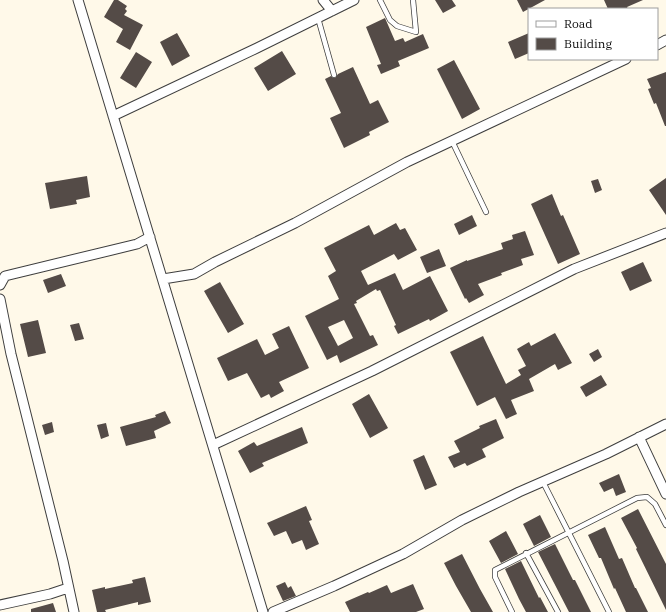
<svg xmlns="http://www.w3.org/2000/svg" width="666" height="612" font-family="'IBM Plex Serif',serif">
	<rect width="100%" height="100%" fill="#fff9e9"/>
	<path fill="#544b47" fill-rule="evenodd" d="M114,0H118L127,6L125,9L127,11L124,15L143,25L130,50L116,42L123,29L104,17Z
		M435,0H452L456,6L443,13Z
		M517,0H545L523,12Z
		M604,0H643L627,7L628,9H608Z
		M385,18L395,41L403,38L405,42L423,34L429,48L398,61L400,66L381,74L377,65L381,64L366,27Z
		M177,33L190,56L172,66L160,42Z
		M529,33V53L515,59L508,42Z
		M282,51L296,74L268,91L254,68Z
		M136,52L152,62L136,88L120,78Z
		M454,60L480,109L462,119L437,69Z
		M353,67L370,104L378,100L389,122L369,132L370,135L344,148L330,118L341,113L325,79L331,76L333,78H335L338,74Z
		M666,72V126H665L656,103L654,104L648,89L651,88L647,79Z
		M87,176L90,197L76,200L77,204L50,209L45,183Z
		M666,178V215L649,190Z
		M598,179L602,190L595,193L591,181Z
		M552,194L561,216L563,215L580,254L558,264L531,204Z
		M472,215L477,226L459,235L454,224Z
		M396,223L400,230L405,228L417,250L398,260L394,254L361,271L368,285L395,273L403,290L430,276L448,311L430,321L429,319L398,334L394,326L396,325L380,290L377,291L376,289L356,301L357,303L354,304L370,336L373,335L378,345L340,363L337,355L327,360L305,316L339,299L328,276L336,271L324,248L369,225L374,235ZM344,320L353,338L338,346L328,327Z
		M525,231L534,255L521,259L523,265L501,273L502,275L478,284L484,295L469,303L466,298L465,299L450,268L467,260V261L503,249L501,243L513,239L512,235Z
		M439,249L446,266L427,273L420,257Z
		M643,262L652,281L630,291L621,272Z
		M61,274L66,286L48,293L43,280Z
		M220,282L244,324L228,333L204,291Z
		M38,320L46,353L28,357L20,324Z
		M79,323L84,339L75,341L70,325Z
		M289,326L309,368L279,382L284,391L271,398L269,394L261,398L247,373L228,381L217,358L257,339L265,355L279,348L272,334Z
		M555,333L572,363L558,370L555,364L529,379L534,391L511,400L517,414L506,419L495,397L477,406L450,352L483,336L506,384L521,375L518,370L526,366L517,349L529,342L531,346Z
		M598,349L602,357L594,362L589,354Z
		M601,375L607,385L586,397L580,387Z
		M369,394L388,428L370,438L352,404Z
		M165,411L171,423L154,431L156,438L126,446L120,427L156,417L155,415Z
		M496,419L504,438L482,449L486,457L467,466L465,463L454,468L448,457L460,452L454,441L480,428L479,426Z
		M52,422L54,432L45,435L42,425Z
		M106,423L109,436L101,439L97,425Z
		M302,427L308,443L262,463L264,466L250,473L238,451L254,442L257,446Z
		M424,455L437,485L425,490L413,460Z
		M619,474L626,492L616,496L613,488L604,492L599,483Z
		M306,506L312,520L309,521L319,544L306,550L302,540L292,544L286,531L274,536L267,523Z
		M638,509L666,564V610L636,549L637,548L621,518Z
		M540,515L551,537L534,546L523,524Z
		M605,527L619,559L622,558L635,588H636L648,612H626L615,588L614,589L601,558H599L588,535Z
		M506,531L518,554L501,563L489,541Z
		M555,544L573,580H575L591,612H569L538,552Z
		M462,554L480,589L493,612H471L456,586L444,563Z
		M521,561L539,598L540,597L548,612H526L519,599L505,569Z
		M145,577L151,602L138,605V602L105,610L106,612H97L92,590L105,587V589L133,583L132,580Z
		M285,582L288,588L291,586L296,596L283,601L276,586Z
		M413,584L424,609L416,612H350L345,602L368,592L369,593L387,585L391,593Z
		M53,603L56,612H31V609Z"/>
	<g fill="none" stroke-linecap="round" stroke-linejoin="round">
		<g stroke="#3e3e3e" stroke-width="6">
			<path id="lane" d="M380,0L390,20L397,26L416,32L413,0
				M318,18L334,75
				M452,141L486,212
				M543,482L609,612
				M526,553L558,612
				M512,612L495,577V570L501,567L637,498L647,497L655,504L666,525"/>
		</g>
		<g stroke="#3e3e3e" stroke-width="11">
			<path id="street" d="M78,0L263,612
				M323,0L332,11
				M657,45L666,40
				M113,116L257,48L354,0
				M163,279L194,274L215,262L295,223L407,162L626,59
				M0,285L5,276L137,244L150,237
				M0,299L11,354L63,561L74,612
				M639,437L666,494
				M213,445L372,371L574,269L666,233
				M0,605L50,594L68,588
				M273,612L334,586L403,554L462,520L519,492L606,454L666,424"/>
		</g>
		<use href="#lane" stroke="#fff" stroke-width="4.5"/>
		<use href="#street" stroke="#fff" stroke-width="9"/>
	</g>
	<rect x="528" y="8" width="130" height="52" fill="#ffffff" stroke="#9d9d9d"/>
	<rect x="536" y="21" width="20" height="6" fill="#ffffff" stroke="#9d9d9d"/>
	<text x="564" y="28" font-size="12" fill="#0b0b0b">Road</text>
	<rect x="536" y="38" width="20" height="12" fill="#544b47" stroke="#9d9d9d"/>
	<text x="564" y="48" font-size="12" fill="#0b0b0b">Building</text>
</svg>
